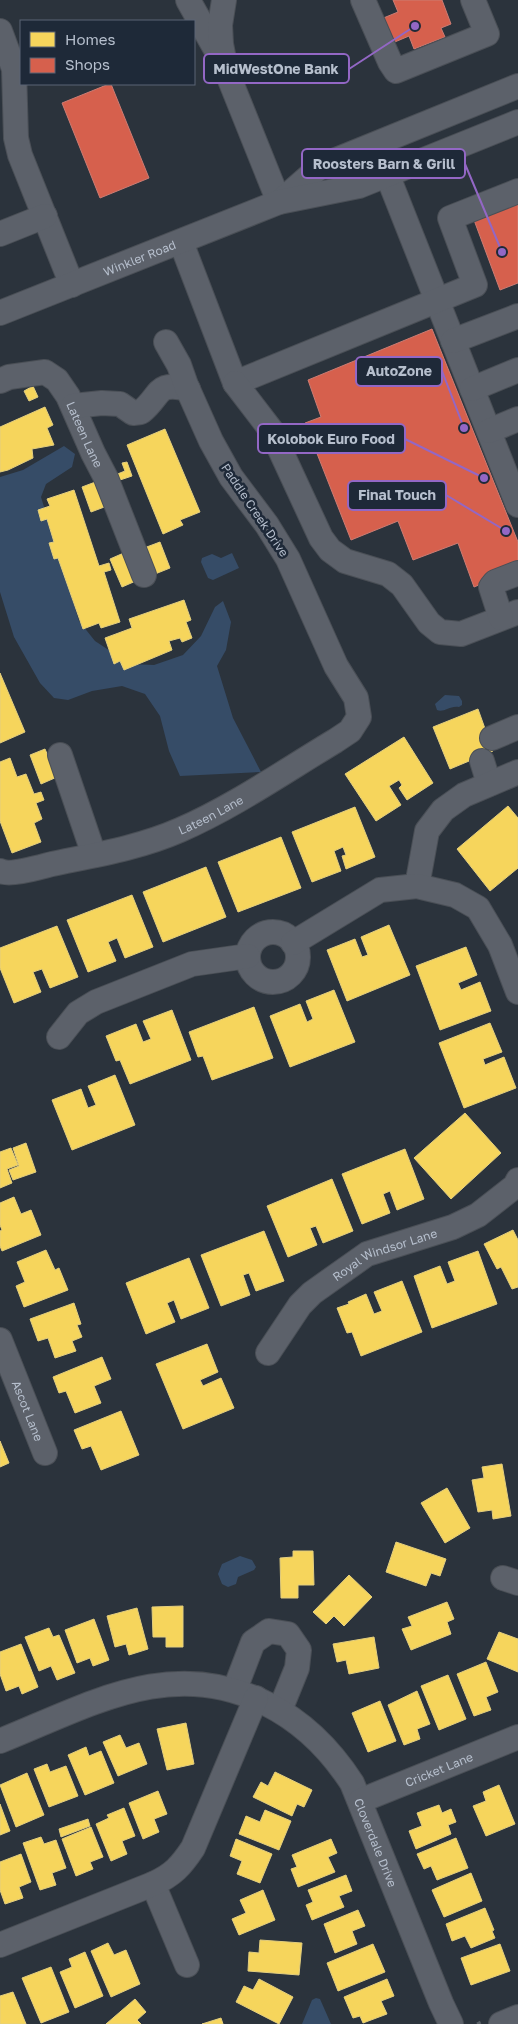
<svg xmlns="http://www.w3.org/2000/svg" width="518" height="2024" font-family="'Golos Text',sans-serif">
	<rect width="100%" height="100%" fill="#2b333c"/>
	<path fill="#364c67" d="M64,446L75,454L72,467L46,484L41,497L79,621L95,641L130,664L154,665L183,655L201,636L215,607L223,601L231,622L226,650L217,666L233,718L261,772L180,776L169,751L160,716L145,694L122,686L92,691L68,700L54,698L40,683L14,637L0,592V477L23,470Z
		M232,553L239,568L213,580L208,578L201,562L202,558L212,554L221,558Z
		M445,695L459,696L462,701V705L459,707C450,705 444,713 437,710L435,704Z
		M240,1556L252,1560L256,1567L254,1570L238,1577L236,1584L228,1587L222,1584L218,1574L222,1564Z
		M316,1998L320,1999L331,2024H302L312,2000Z"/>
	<path fill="#f6d55c" stroke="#e3ce7e" d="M33,386L38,397L29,401L24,391Z
		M45,407L53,425L47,428L54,445L32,449L33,458L8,470L0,472V427Z
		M165,429L200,512L180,520L183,525L163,534L127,445Z
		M127,462L132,476L117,481L115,475L125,471L122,463Z
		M98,481L107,506L91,512L82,487Z
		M74,490L99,566L109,563L111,570L104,572L120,622L101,628L99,623L83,629L58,558L54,559L49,543L54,542L47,519L41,521L38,510L50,506L47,499Z
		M160,542L170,568L155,574L144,548Z
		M126,552L138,580L122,587L110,559Z
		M184,600L191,620L186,622L192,638L182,642L180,638L169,641L172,650L124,670L120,661L114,664L105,638L132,628L129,619Z
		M0,673L25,732L0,743Z
		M478,709L493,751L450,769L433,727Z
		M404,737L433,783L407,800L399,788L402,785L399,780L389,786L401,805L376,821L345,774Z
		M45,749L57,777L41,784L30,755Z
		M10,758L17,777L26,774L34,794L41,792L44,800L36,803L42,819L34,823L41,842L12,853L0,821V762Z
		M508,806L518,818V868L490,891L457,849Z
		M355,807L375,857L346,869L342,856L346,855L343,847L334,851L341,871L312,882L292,832Z
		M281,837L301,888L238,912L218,862Z
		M206,867L226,917L163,942L143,892Z
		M132,895L153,947L125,958L117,938L108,942L116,961L88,972L67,920Z
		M389,925L410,975L347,1001L327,950L355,939L362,957L368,955L361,937Z
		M57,926L78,977L50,988L42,969L33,972L41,992L14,1003L0,968V948Z
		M466,947L477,975L458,983L461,990L480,982L491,1011L440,1030L416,966Z
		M334,990L355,1042L290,1067L270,1016L300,1004L307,1022L313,1019L306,1001Z
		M254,1007L273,1058L212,1080L203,1056L198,1057L189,1032Z
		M172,1010L191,1060L130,1084L120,1060L116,1061L106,1036L136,1024L143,1042L151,1039L143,1021Z
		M490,1023L502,1052L483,1059L485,1065L504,1057L516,1088L464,1108L439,1043Z
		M115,1075L135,1125L72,1150L52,1100L81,1089L88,1108L96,1105L88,1086Z
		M465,1113L501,1153L451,1199L414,1158Z
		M26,1143L36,1172L13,1180L9,1170L19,1166L13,1148Z
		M11,1148L18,1165L7,1169L12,1183L0,1188V1152Z
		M405,1149L424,1199L397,1210L390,1191L383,1194L390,1213L362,1224L342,1174Z
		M332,1179L353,1231L323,1243L316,1226L310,1228L317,1245L288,1257L267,1206Z
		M14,1197L21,1214L31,1210L41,1235L2,1251L0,1246V1231L2,1230L0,1225V1203Z
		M513,1230L518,1240V1287L512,1289L501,1267L497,1269L484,1244Z
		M264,1231L284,1281L256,1291L249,1273L243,1275L250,1295L221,1306L201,1255Z
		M46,1250L55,1270L59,1268L68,1290L24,1307L16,1286L25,1282L17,1262Z
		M478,1251L497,1304L432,1328L414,1276L440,1266L447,1284L455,1281L448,1262Z
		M189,1258L209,1308L181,1319L174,1300L167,1303L175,1322L146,1334L126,1283Z
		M402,1281L422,1332L361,1356L352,1332L347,1333L337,1308L349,1304L348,1302L366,1294L374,1314L382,1311L374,1292Z
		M74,1303L81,1324L77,1325L82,1337L72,1341L76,1351L55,1358L48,1338L38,1341L30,1319Z
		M207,1344L218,1372L200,1380L203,1386L221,1378L234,1408L183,1429L156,1364Z
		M102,1357L111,1379L94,1386L101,1403L75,1413L66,1391L59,1393L53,1377Z
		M121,1411L139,1455L101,1470L91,1446L82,1449L74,1430Z
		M0,1441L9,1463L0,1467Z
		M502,1464L511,1516L493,1519L492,1510L478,1512L472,1480L484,1478L482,1467Z
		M447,1488L470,1528L445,1543L421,1503Z
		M396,1542L446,1559L440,1576L431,1573L426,1586L386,1572Z
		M293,1551H313L314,1585H298V1598H281L280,1558L293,1557Z
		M349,1575L372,1597L344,1626L334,1616L326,1624L313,1612Z
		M447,1602L454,1619L447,1622L451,1634L411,1650L402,1629L412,1626L408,1617Z
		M183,1606V1647H166V1637H153L152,1607Z
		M137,1608L148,1649L129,1655L126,1644L115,1647L107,1616Z
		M94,1619L109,1660L93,1666L90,1658L77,1663L65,1630Z
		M49,1628L53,1637L59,1635L75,1673L57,1680L51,1666L39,1671L25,1637Z
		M499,1632L518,1639V1672L487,1659Z
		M374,1637L379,1668L349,1674L346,1660L337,1662L333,1644Z
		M21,1644L38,1687L22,1694L19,1686L6,1691L0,1674V1652Z
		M486,1662L498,1692L486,1697L491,1710L474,1716L457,1674Z
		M448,1675L466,1719L439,1730L421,1686Z
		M417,1691L430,1724L417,1729L420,1739L404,1745L388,1705Z
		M380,1701L396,1741L368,1752L352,1713Z
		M186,1723L194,1764L167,1770L157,1729Z
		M120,1735L126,1748L139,1743L147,1764L118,1776L103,1742Z
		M86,1747L89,1756L101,1751L114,1783L85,1795L68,1755Z
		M47,1764L50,1772L66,1766L78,1796L49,1807L34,1769Z
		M275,1772L312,1790L304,1807L297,1804L292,1816L253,1797L261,1782L268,1786Z
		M27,1773L44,1815L16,1827L0,1785Z
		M499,1785L515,1824L486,1836L473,1806L486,1801L483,1792Z
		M158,1791L167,1814L154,1819L159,1832L143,1839L129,1803Z
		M0,1804L10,1831L0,1835Z
		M439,1805L442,1813L451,1809L456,1822L448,1825L451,1834L416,1849L409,1831L422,1826L417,1813Z
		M124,1808L135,1836L122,1841L127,1854L111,1861L96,1824L109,1818L107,1815Z
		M265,1810L291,1821L279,1850L239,1834L246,1816L260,1822Z
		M88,1819L90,1826L61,1837L59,1829Z
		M91,1827L103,1857L90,1862L93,1869L76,1876L62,1839Z
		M41,1837L44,1844L56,1840L66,1868L52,1873L56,1885L40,1890L23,1843Z
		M456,1838L468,1868L437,1880L431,1866L424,1869L417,1854Z
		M236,1839L272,1854L260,1883L237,1874L242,1861L230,1856Z
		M331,1839L337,1853L328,1857L335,1872L298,1887L291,1869L297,1867L292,1855Z
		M21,1854L31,1882L19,1887L23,1898L5,1904L0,1890V1862Z
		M471,1873L482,1901L444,1917L432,1890Z
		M346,1875L352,1891L339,1896L344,1907L312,1920L306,1905L313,1902L308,1890Z
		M263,1890L275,1920L239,1935L232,1919L246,1913L240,1900Z
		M485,1908L494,1930L492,1931L495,1938L471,1948L465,1936L452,1941L446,1924Z
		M358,1910L365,1926L352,1931L357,1944L335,1953L324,1924Z
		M260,1940L302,1943L299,1975L248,1971L249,1952L259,1953Z
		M108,1943L114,1955L126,1950L140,1984L111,1997L91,1951Z
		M373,1944L385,1972L338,1991L327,1963Z
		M500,1944L510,1971L471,1985L461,1958Z
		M85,1952L103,1996L75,2008L60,1972L72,1967L69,1959Z
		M51,1967L69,2012L41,2023L22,1978Z
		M259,1979L293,1997L279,2024L236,2002L244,1986L253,1990Z
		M387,1979L394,1996L381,2001L387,2014L363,2023L360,2016L353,2018L344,1997Z
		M13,1992L26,2024H0V1996Z
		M135,1999L146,2012L137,2020L141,2024H106Z
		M221,2018L223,2024H202Z"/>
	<path fill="#d6604d" stroke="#cc7c73" d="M393,0H442L451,24L441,28L445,37L414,49L409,36L390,44L381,19L398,12Z
		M109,84H111L149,178L100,198L62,103Z
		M518,204V283L500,290L474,220Z
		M432,329L518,542V569L474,587L458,543L413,560L398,521L351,540L305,423L321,417L308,380Z"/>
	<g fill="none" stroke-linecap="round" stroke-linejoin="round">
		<g stroke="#4a4f56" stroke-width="26">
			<g id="minor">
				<path d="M188,0L219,55"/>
				<path d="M224,0L220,25L221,44L226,70L279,202"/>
				<path d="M363,0L390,62L396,71L487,34L473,0"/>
				<path d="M0,31L14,69L16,138L20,155L72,285"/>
				<path d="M387,174L518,505"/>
				<path d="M281,201L321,166L518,86"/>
				<path d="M0,234L45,216"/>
				<path d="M181,242L235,383L475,285L450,218L518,191"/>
				<path id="s1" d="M0,313L279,202L359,186L518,122"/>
				<path d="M453,341L518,316"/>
				<path id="s2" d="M0,381L9,377L45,372L57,380L68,396L93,453L106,478L144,575"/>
				<path d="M235,383L271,430L321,538L330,550L345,561L388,574L402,585L429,623L440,632L461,634L518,612"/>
				<path d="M472,389L518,370"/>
				<path d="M73,406L102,403L120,404L133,413L141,412C162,395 155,381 188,389"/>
				<path d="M489,431L518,419"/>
				<path d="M501,618L491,587L495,582L518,573"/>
				<path d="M492,738L518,727"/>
				<path d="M60,755L94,855"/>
				<path d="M482,761L489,784"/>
				<path id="s3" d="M0,871C10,876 40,867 52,864C95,855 139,848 180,830C233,807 285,771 335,741L350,731L359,717L356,698L336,666L288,559L267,525L231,477L211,441L186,385L179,365L166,342"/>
				<path d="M417,886L427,831L443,810L464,795L518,772"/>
				<circle cx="273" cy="957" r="25"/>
				<path d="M293,943L380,890L417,886L455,895L478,908L500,945L518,992"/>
				<path d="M59,1037L78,1013L96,1002L192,964L248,956"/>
				<path id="s4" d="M0,1340L45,1453"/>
				<path id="s5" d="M268,1353L300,1305L312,1293L367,1254L453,1227L478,1215L515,1186L518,1180"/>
				<path d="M503,1578L518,1583"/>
				<path d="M235,1689L253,1642L269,1631L288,1634L299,1650L297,1668L280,1710"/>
				<path id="s6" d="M0,1741C90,1705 172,1655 267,1704C303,1722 330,1749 352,1783L441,2003L451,2024"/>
				<path id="s7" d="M360,1801L518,1737"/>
				<path d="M153,1884L187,1965"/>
				<path d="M0,1945L153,1884C173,1875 181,1866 193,1848L256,1698"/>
				<path d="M501,2024L518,2017"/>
			</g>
		</g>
		<path stroke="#5a6067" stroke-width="3" stroke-dasharray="4 4" stroke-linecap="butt" d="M477,2024L483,2021"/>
		<use href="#minor" stroke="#5c616a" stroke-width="24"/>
	</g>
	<g text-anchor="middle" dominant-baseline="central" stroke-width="5" stroke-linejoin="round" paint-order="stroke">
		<g font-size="12" fill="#b6bfcd" stroke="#1e2938">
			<text stroke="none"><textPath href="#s1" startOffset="150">Winkler Road</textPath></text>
			<text stroke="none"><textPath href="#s2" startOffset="122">Lateen Lane</textPath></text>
			<text transform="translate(255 510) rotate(56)">Paddle Creek Drive</text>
			<text stroke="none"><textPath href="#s3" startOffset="220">Lateen Lane</textPath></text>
			<text stroke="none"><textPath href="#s5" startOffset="158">Royal Windsor Lane</textPath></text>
			<text stroke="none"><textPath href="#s4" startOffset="76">Ascot Lane</textPath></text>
			<text stroke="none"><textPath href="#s7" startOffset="85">Cricket Lane</textPath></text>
			<text stroke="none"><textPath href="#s6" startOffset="462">Cloverdale Drive</textPath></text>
		</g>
	</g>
	<path fill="none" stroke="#9367c5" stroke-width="2" d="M415 26L349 69M502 252L465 164M464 428L442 371M484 478L405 439M506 531L446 495"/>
	<g fill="#9367c5" stroke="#1e2938" stroke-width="2">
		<circle cx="415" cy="26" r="5"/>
		<circle cx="502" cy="252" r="5"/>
		<circle cx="464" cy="428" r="5"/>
		<circle cx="484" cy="478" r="5"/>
		<circle cx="506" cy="531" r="5"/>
	</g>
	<g fill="#1e2938" stroke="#9367c5" stroke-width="2">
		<rect x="204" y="54" width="145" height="29" rx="5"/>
		<rect x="302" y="149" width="163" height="29" rx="5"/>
		<rect x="356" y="357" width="86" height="29" rx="5"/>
		<rect x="258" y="424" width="147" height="29" rx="5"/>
		<rect x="348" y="481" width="98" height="29" rx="5"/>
	</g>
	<g font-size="14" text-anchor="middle" font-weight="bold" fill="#b6bfcd">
		<text x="276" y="74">MidWestOne Bank</text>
		<text x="384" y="169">Roosters Barn &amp; Grill</text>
		<text x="399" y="376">AutoZone</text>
		<text x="331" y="444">Kolobok Euro Food</text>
		<text x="397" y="500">Final Touch</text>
	</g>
	<rect x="20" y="20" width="175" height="65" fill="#1e2938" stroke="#5b6574"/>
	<rect x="30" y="32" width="25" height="15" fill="#f6d55c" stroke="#5b6574"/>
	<text x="65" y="45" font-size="15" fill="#b6bfcd">Homes</text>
	<rect x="30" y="58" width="25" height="15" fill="#d6604d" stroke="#5b6574"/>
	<text x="65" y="70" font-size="15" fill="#b6bfcd">Shops</text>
</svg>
